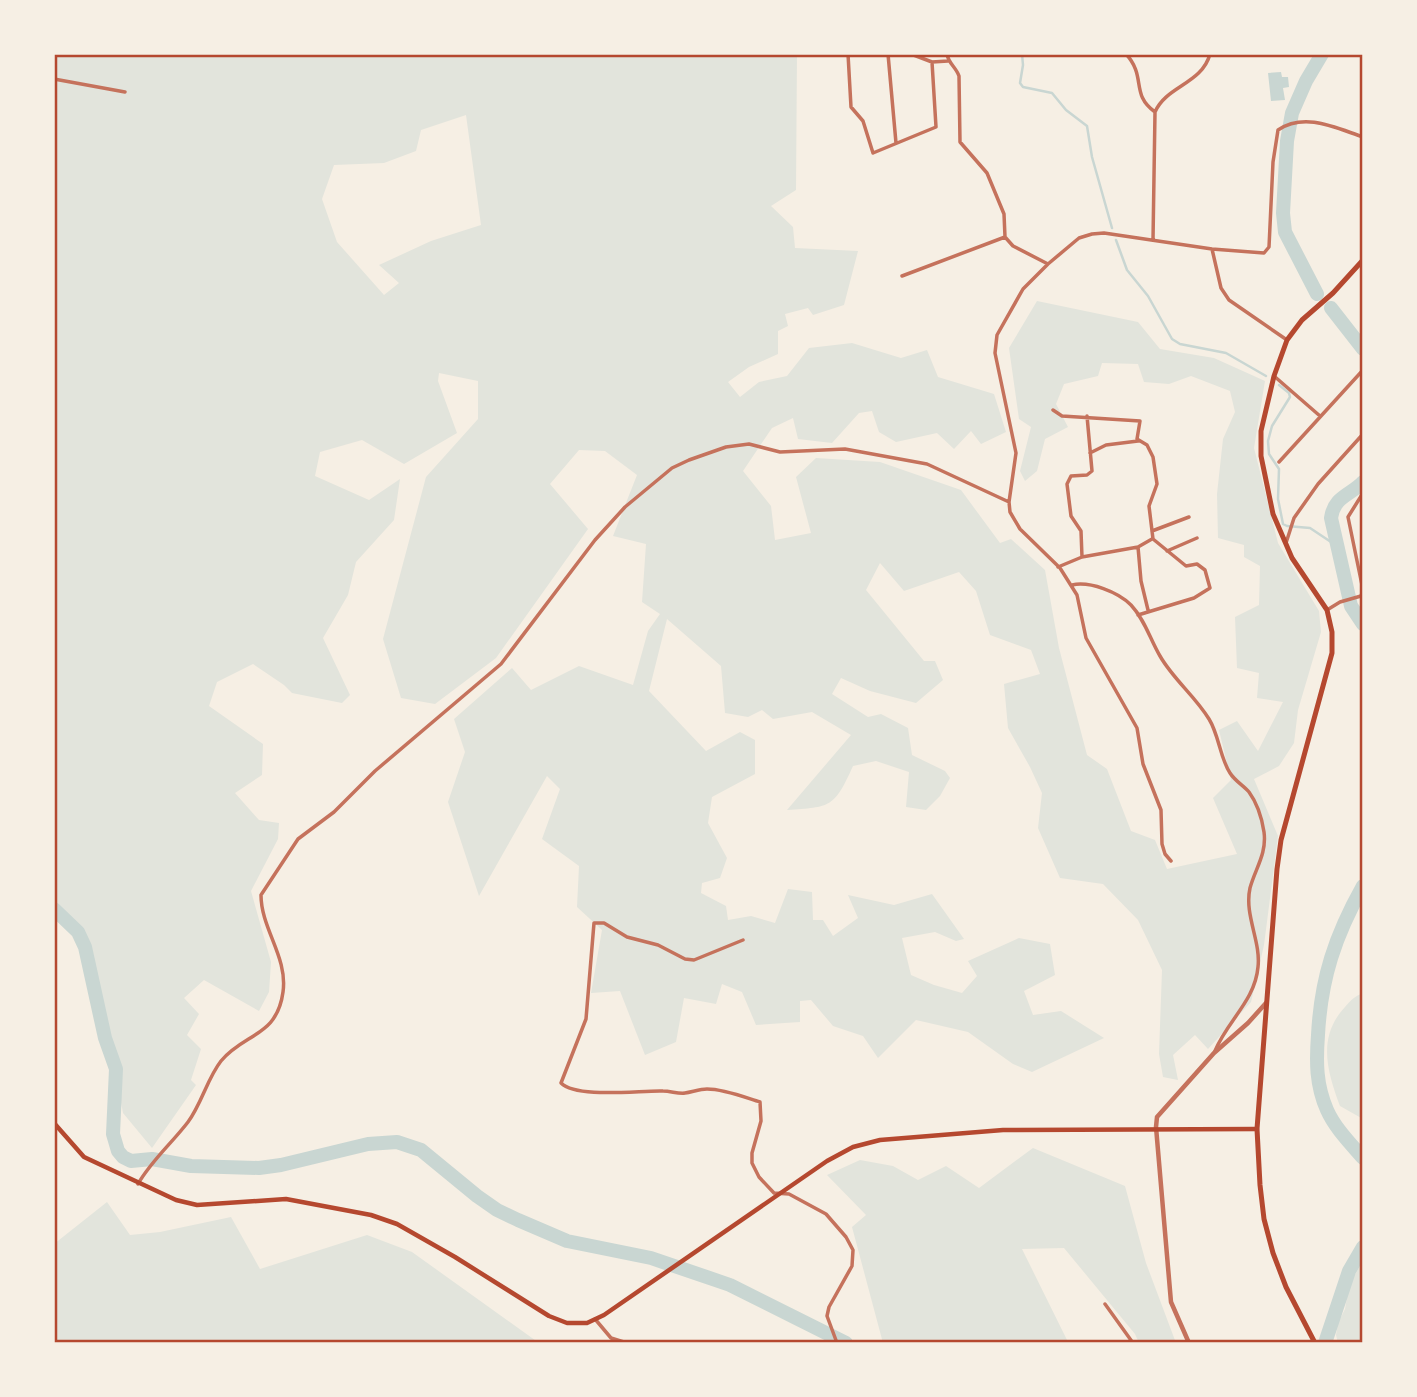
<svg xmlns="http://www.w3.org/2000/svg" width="1417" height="1397" font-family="Arial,sans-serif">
	<rect width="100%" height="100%" fill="#f6efe4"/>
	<path fill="#e2e4dc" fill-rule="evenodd" d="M54,54H797L796,190L771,206L793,227L795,248L858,251L844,305L813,315L808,308L785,314L788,326L778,331V354L749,367L728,382L740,397L759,382L787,376L809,348L852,343L901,358L927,350L938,377L994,394L1006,432L981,444L971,431L954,449L937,433L896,442L879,432L872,411L859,413L832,443L798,439L793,418L772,428L743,471L771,506L775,540L811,533L796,477L816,458L880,462L961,490L1000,543L1011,539L1045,570L1059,648L1087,755L1107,769L1131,831L1155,840L1167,869L1237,854L1213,798L1231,780L1219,730L1237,721L1258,751L1283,702L1257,698L1259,673L1237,668L1235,617L1259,605L1260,566L1244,557V545L1218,538L1217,494L1223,439L1235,412L1230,391L1191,376L1169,384L1144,382L1138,364L1102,363L1098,376L1064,384L1056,404L1068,427L1045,439L1037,471L1025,481L1020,471L1031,427L1019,419L1009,348L1037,301L1138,322L1160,349L1214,358L1265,381L1254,448L1278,543L1319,611L1321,632L1298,710L1294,743L1279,766L1254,779L1278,836L1264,945L1251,1002L1208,1049L1195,1035L1173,1055L1178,1080L1163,1077L1159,1054L1162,970L1138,920L1103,884L1060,878L1038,828L1042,793L1030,767L1008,728L1004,684L1040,674L1031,650L990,635L976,591L959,572L904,591L880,563L866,590L924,661H935L943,680L916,703L870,691L841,678L832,694L868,717L881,714L908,728L912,755L945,771L950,778L940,796L926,810L906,807L909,772L876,761L853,766C834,808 831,807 787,810L851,735L812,712L773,719L762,710L748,717L725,713L721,666L667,619L649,691L706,751L740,732L755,740V774L712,797L708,823L727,858L720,878L702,883L701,893L726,906L728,920L751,916L775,923L788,889L812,892L813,920H823L833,936L858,918L848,895L894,905L932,894L964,939L956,941L935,932L902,938L911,975L934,985L962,993L977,976L968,961L1019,938L1050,944L1055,975L1024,991L1033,1015L1061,1011L1104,1038L1032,1072L1013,1064L968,1032L916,1020L878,1058L863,1036L833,1026L811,1000L800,1001V1022L756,1025L742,992L722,984L716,1004L684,998L676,1042L645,1055L620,991L591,993L602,930L577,907L579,866L542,839L560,789L547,776L479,896L448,802L465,752L454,719L512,668L531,690L579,666L633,685L648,631L660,614L642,602L646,544L613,536L637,475L605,451L579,450L550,484L588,529L496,658L435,704L401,698L383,639L426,477L478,419V381L439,373L438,381L457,433L404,464L362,440L320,452L315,476L369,500L400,479L394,520L356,562L348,595L323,638L350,695L342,703L292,693L284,685L253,664L217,682L209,706L263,744L262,775L235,793L259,820L279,823L278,839L251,891L271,962L269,992L259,1011L204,980L184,998L199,1014L187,1035L201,1049L191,1080L196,1085L152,1148L123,1113L93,953L54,909ZM466,115L481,225L431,241L379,265L399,283L384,295L337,242L322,199L334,165L384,163L416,151L421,130Z
		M1363,993V1119L1340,1106C1327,1071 1317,1037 1345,1007C1351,1000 1355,996 1363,993Z
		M1033,1148L1125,1186L1146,1263L1176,1343H1139L1135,1334L1064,1248L1022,1249L1068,1342L1079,1343H883L852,1227L866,1215L827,1175L860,1160L893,1166L918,1180L946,1166L979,1188Z
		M107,1202L130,1235L160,1232L231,1217L260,1269L367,1235L412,1252L539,1343H54V1244Z
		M1363,1260V1343H1338L1336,1335L1338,1323L1345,1309L1349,1286Z"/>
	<path fill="#c9d6d2" d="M1281,72L1282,77H1288L1289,87L1283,88L1285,100L1271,101L1268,73Z"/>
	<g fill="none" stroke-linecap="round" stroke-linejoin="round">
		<path stroke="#c9d6d2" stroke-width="2.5" d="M1022,54L1023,65L1020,83L1023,87L1052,93L1066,110L1087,126L1092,157L1112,228
			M1116,240L1127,270L1148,296L1172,339L1180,344L1226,353L1266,376
			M1279,385L1289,393L1290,397L1272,426L1268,441L1269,454L1279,469L1278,499L1283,524L1287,526L1310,528L1337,546"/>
		<path stroke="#c9d6d2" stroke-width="14" d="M1317,294L1285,232L1283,213L1287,141L1292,113L1306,81L1322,54
			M1331,308L1363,349
			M1363,482C1351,495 1334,496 1331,518L1351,606L1363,624
			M1363,886C1335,936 1321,978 1318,1035C1316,1062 1316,1085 1327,1110C1335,1128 1350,1143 1363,1158
			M54,909L78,932L85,947L105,1038L116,1069L113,1134L118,1151L123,1157L131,1161L152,1159L191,1166L259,1168L281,1165L368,1144L397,1142L421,1150L477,1196L497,1210L518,1220L567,1241L651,1258L730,1285L846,1343
			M1325,1343L1349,1271L1363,1247"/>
		<path stroke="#c5725c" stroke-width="3.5" d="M848,54L851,107L863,121L873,153L936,127L932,62
			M888,54L896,143
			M911,54L932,62L948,61
			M947,54C948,63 956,67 959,76L960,142L987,173L1004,214L1005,237L1013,246L1048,264
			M1126,54C1147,77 1130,94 1155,112
			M54,79L125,92
			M1153,240L1155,112C1166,86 1202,84 1210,54
			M1212,249L1221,288L1229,300L1287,340
			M902,276L1005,237
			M1274,376L1320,416
			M1053,410L1062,416L1140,421L1137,439L1147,445L1153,457L1157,484L1149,506L1153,539L1186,566L1197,564L1205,570L1210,588L1194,598L1138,615
			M1090,453L1106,445L1138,441
			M1279,462L1363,370
			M1152,531L1189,517
			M1286,543L1294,518L1318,484L1363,434
			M1138,547L1141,581L1148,610
			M1167,551L1197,538
			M1082,557L1081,531L1071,516L1067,484L1071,476L1087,475L1092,471L1087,416
			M1058,567L1082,557L1138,547L1152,539
			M1072,585C1090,581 1118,592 1131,605C1145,620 1150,639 1160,656C1173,679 1195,696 1209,719C1219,735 1220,758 1230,773C1235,781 1244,786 1249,792C1257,803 1262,819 1264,832C1267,854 1255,869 1250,888C1244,915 1261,941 1258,967C1255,1001 1227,1021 1215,1051
			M1327,610L1340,602L1361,596L1363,590L1348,517L1363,493
			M1171,861L1165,854L1162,844L1161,810L1143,764L1137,728L1086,638L1077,595L1060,568L1020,529L1010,512L1009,502L1016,453L995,353L997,335L1023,289L1048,264L1079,238L1092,234L1104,233L1212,249L1264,253L1269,247L1273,162L1278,130C1305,112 1336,128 1363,137
			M743,940L694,960L685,959L658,945L627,937L604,923H594L586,1019L561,1083C577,1099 641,1090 663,1091C671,1091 678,1094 685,1093C692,1092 700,1089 707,1089C724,1089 744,1097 760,1102L761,1121L752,1153V1163L759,1177L774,1193L789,1194L826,1214L846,1237L853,1250L852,1266L829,1307L827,1316L837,1343
			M138,1184C151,1161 172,1143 188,1122C202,1103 207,1079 221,1061C244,1033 277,1037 283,992C288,957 261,929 261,895L298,839L334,812L375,771L501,664L595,540L625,507L672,468L689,460L726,447L749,444L780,452L845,449L927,464L1009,502
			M1105,1304L1133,1343
			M595,1319L611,1338L627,1343"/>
		<path stroke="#c5725c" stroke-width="4.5" d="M1189,1343L1171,1302L1156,1127L1157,1117L1214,1053L1248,1023L1266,1003"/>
		<path stroke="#b5482f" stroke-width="4.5" d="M54,1123L84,1157L176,1200L197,1205L286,1199L371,1215L397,1224L455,1257L549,1316L567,1323H587L604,1315L827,1161L853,1147L880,1140L1003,1130L1257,1129"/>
		<path stroke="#b5482f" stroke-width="5" d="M1315,1343L1286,1287L1273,1253L1264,1219L1260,1185L1257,1129L1277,869L1281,840L1332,653V632L1327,610L1292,558L1273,514L1261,456V431L1274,376L1287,340L1302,320L1333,293L1363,260"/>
	</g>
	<rect width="1417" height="1397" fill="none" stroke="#f6efe4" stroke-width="112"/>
	<rect x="56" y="56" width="1305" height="1285" fill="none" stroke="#b5482f" stroke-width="2.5"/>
</svg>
